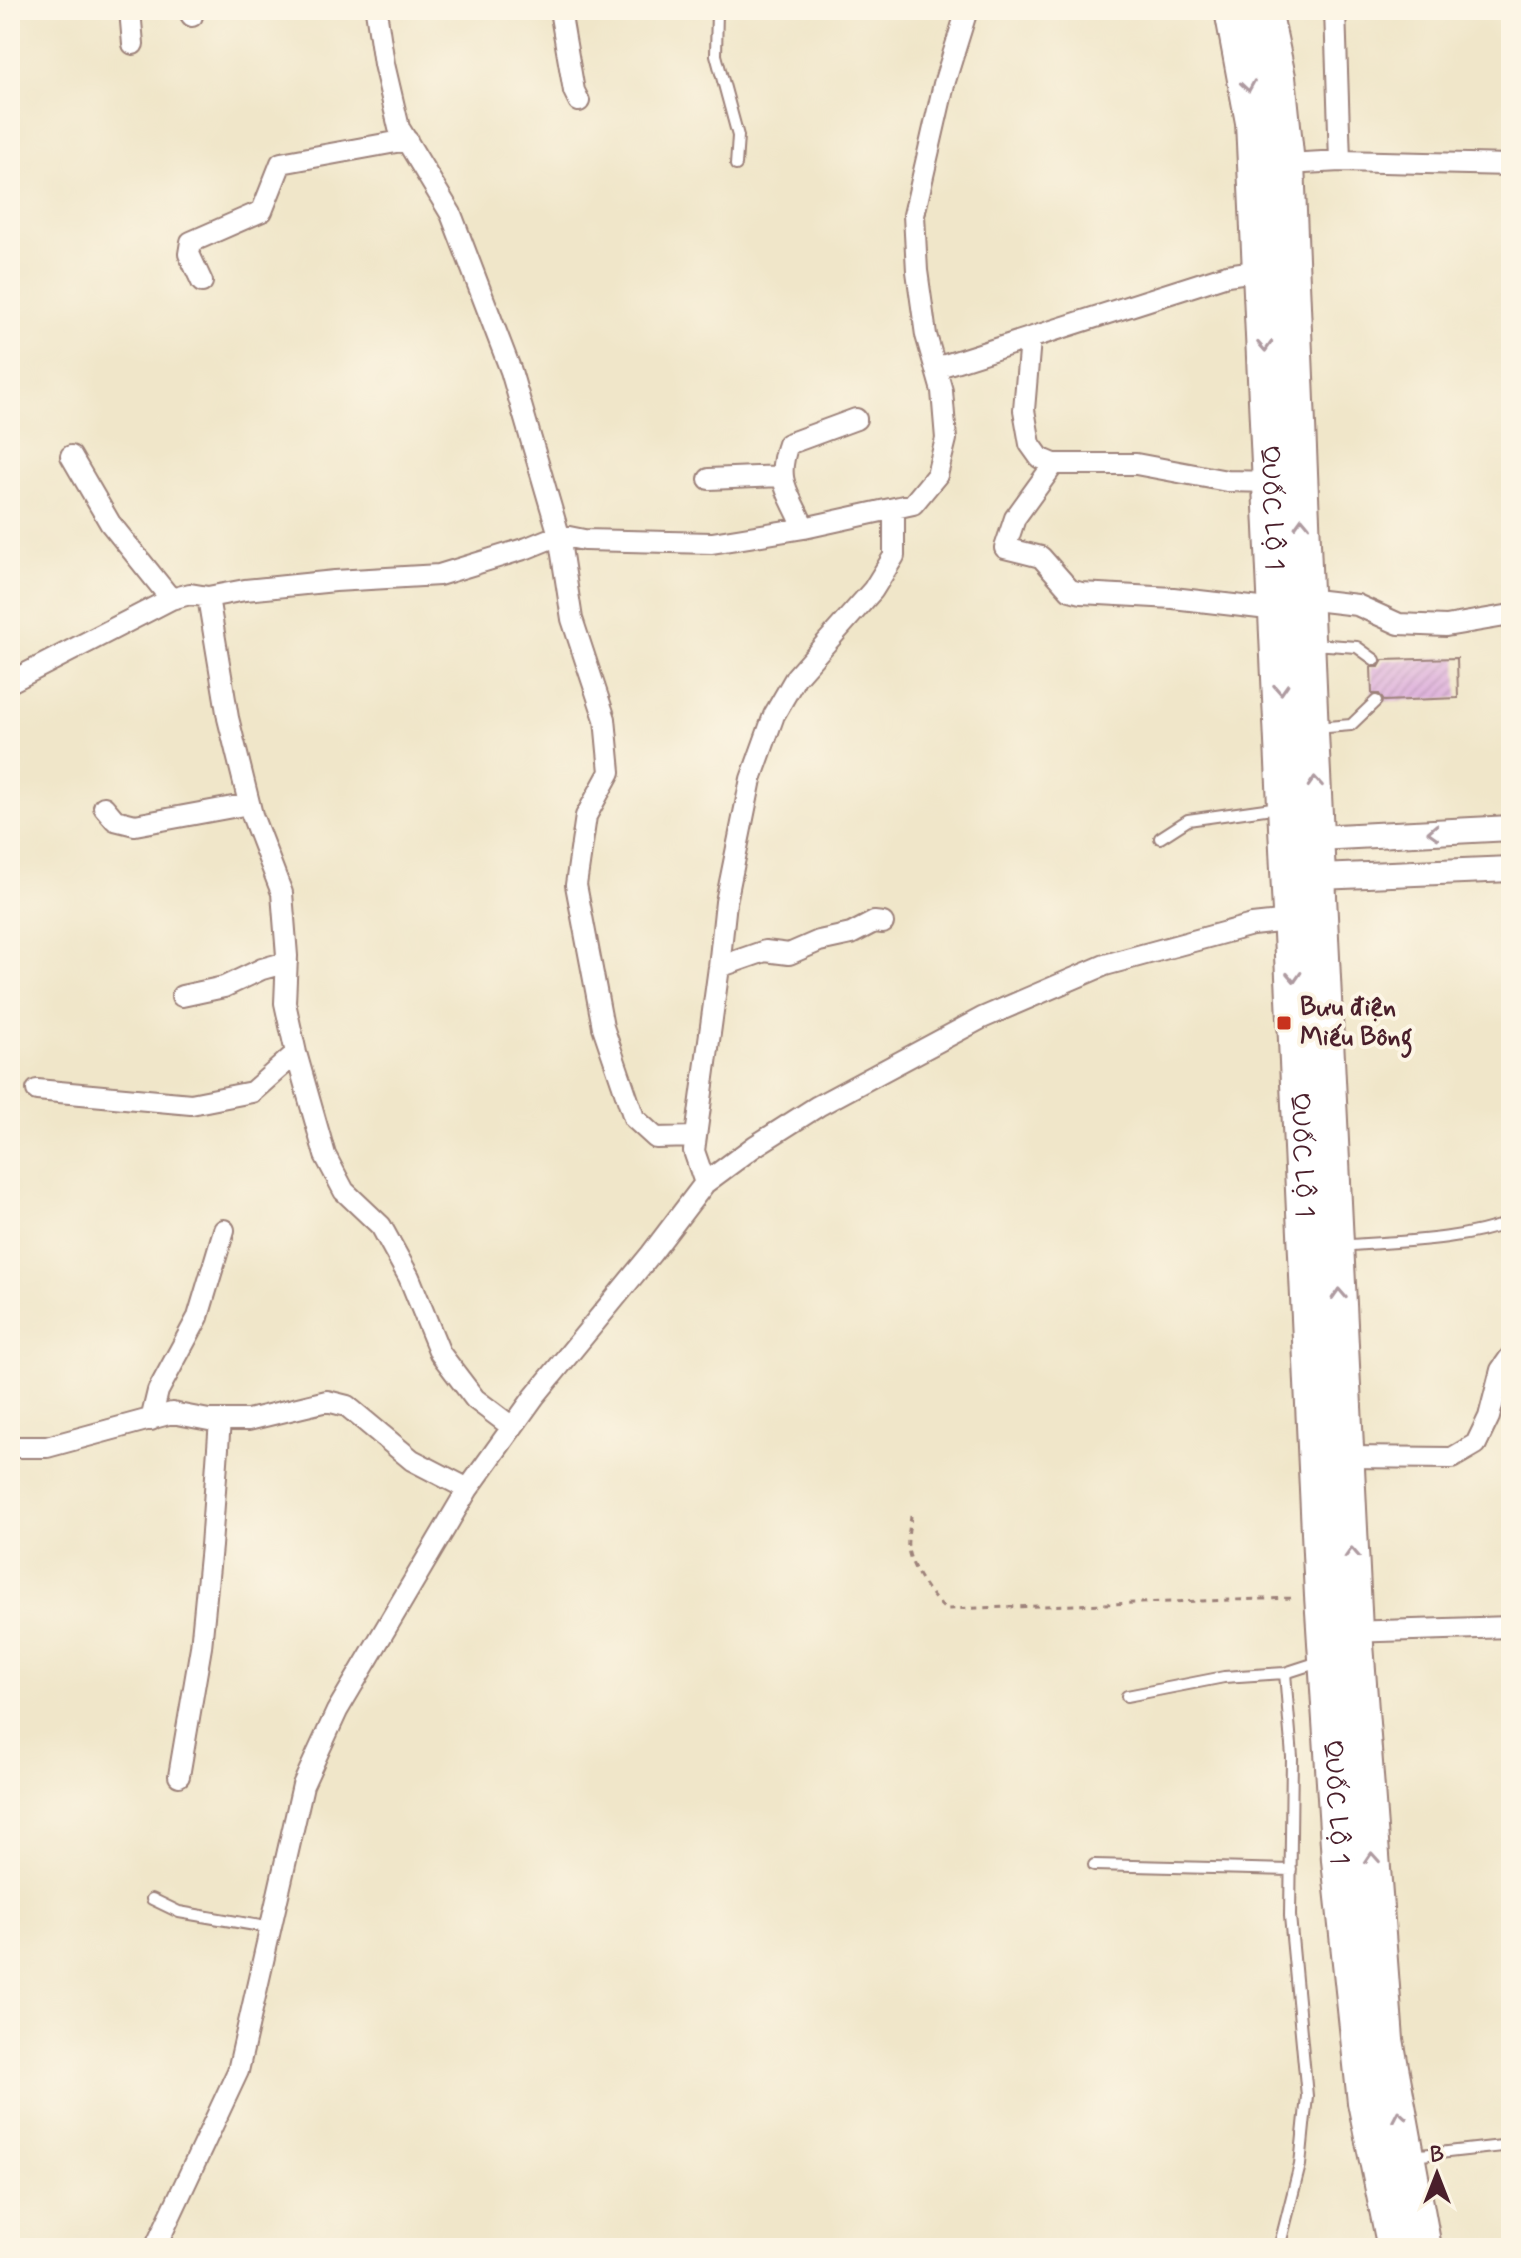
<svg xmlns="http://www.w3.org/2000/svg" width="1521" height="2258" font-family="Mynerve,sans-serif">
	<defs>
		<pattern id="building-hatch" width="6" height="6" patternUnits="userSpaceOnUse" patternTransform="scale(2)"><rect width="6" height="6" fill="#ddafdc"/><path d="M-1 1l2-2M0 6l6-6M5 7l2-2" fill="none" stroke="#bf96bd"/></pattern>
	</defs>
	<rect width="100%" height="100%" fill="#fcf5e5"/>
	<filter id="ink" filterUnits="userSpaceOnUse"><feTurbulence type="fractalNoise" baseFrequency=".0125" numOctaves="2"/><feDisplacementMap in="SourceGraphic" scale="16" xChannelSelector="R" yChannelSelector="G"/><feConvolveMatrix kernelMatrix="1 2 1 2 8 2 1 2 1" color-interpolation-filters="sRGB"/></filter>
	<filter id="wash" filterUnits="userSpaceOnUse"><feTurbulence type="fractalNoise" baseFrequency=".006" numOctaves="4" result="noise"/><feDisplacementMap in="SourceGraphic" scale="32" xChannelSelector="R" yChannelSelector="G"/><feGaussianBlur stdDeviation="1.8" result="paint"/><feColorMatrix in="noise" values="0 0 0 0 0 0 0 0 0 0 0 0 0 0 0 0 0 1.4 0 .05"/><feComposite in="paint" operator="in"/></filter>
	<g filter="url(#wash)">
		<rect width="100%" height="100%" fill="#f0e6c9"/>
		<g id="blocks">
			<path fill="url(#building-hatch)" d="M1457,658L1458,698L1384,701L1379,694H1372L1371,667H1379L1383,660Z"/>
		</g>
	</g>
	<g filter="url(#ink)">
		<use href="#blocks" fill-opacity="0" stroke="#9d827a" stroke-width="2"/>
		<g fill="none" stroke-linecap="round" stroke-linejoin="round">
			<g stroke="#9d827a" stroke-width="14">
				<path id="service" d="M717,10L716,55L738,136L736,165
					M1313,644L1357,647L1375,660
					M1316,728L1351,725L1376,701
					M1160,838L1188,820L1279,807
					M1339,1246C1396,1241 1457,1242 1511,1222
					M1127,1696L1224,1677L1285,1673
					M1094,1865L1291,1870
					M152,1899L179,1912L272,1928
					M1412,2156L1511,2145
					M1279,2248L1300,2165L1307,2096L1290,1916L1292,1757L1285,1673L1322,1661"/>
			</g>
			<g stroke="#9d827a" stroke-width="24">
				<path id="minor" d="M130,10L133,44
					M188,10L192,16
					M376,10L384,64L399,128L451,214L511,371L559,535L572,619L605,719L610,772L586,816L576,885L603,1027L634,1118L656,1138L696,1137
					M560,10L574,91L579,101
					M1335,10L1340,161
					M1287,164L1340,161L1511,165
					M202,282L189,254L191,242L262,211L281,163L407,140
					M1030,339L1024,410L1030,444L1040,458L1054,464H1136L1227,481L1271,482
					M936,368L1227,275L1262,270
					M71,456L110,523L171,599
					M1054,464L1015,518L1005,548L1041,557L1070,590L1081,593L1173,598L1277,610
					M709,479L781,476
					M804,528C790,493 774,483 788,444L856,419
					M208,597L228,718L252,815L282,893L287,956L285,1003L296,1053L325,1155L344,1191L381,1226L409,1277L440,1353L475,1399L512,1427
					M1305,599L1357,605L1399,624L1446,626L1511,615
					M10,682L171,599L190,594L208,597L245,590L335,581L439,575L527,548L559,535L584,540L712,543L804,528L913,504L937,475L946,439L942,391L926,335L917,271L914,215L944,84L967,10
					M104,807L115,820L135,825L249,804
					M719,967L765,951L789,954L819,941L851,934L874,922L883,923
					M182,996L224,987L262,969L287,962
					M37,1090L191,1104L252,1092L296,1053
					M705,1183L694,1151L719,967L726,902L751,779L774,715L796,677L873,590L894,556V509
					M151,1420L158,1391L198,1317L224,1230
					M10,1447H47L172,1413L209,1420H248L327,1401L347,1406L412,1460L468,1489
					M1347,1457L1452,1458L1476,1444L1489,1417L1501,1370L1511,1356
					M1348,1632L1511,1627
					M179,1776L201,1647L211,1546L220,1420
					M155,2248L238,2071L303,1785L337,1711L468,1489L534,1397L651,1254L705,1183L755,1146L818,1106L982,1018L1105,965L1252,925L1299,920"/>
			</g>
			<g stroke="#9d827a" stroke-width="28">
				<path id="tertiary" d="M1317,838L1511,828
					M1319,877L1511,869"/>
			</g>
			<g stroke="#9d827a" stroke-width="38">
				<g id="trunk">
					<path id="s1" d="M1232,10L1253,122L1322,1596L1339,1860L1365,2102L1395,2248"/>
					<path d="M1264,10L1278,77L1287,164L1311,733L1355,1631L1386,2040L1424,2248"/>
				</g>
			</g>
			<path stroke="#9d827a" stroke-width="3" stroke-dasharray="6 6" stroke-linecap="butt" d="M911,1516C910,1526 907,1538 908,1548C910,1567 931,1597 945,1609L1296,1598"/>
			<use href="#service" stroke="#fff" stroke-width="10"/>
			<use href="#minor" stroke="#fff" stroke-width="20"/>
			<use href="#tertiary" stroke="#fff" stroke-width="24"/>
			<use href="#trunk" stroke="#fff" stroke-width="34"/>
		</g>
		<defs><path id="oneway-chevron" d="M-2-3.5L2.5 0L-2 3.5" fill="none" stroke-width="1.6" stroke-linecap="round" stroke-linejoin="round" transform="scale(2)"/></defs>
		<g stroke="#ae9aa0">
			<use href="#oneway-chevron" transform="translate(1248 86) rotate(81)"/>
			<use href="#oneway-chevron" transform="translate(1265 346) rotate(87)"/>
			<use href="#oneway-chevron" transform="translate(1302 523) rotate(-92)"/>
			<use href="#oneway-chevron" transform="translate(1281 689) rotate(87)"/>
			<use href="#oneway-chevron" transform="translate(1315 782) rotate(-94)"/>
			<use href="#oneway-chevron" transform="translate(1433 832) rotate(177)"/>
			<use href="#oneway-chevron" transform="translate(1294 977) rotate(87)"/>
			<use href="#oneway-chevron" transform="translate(1339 1294) rotate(-93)"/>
			<use href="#oneway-chevron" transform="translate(1352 1553) rotate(-93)"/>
			<use href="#oneway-chevron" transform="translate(1372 1858) rotate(-94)"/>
			<use href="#oneway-chevron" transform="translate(1399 2116) rotate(-100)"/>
		</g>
	</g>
	<rect fill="#c8321e" stroke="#fcf5e5" stroke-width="3" x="1276" y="1015" width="16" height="16" rx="4"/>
	<g text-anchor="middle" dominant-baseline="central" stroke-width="8" stroke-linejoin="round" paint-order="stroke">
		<g font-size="26" fill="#4a1f2b" stroke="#fcf5e5">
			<text stroke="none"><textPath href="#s1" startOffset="500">QUỐC LỘ 1</textPath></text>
			<text stroke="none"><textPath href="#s1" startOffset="1148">QUỐC LỘ 1</textPath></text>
			<text stroke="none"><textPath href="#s1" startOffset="1796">QUỐC LỘ 1</textPath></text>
		</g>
		<g font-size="26" font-weight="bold" fill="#4a1f2b" stroke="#fcf5e5" text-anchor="start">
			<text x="1300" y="1008">Bưu điện<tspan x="1300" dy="30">Miếu Bông</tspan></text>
		</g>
	</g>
	<rect width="1521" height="2258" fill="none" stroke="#fcf5e5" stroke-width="40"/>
	<g transform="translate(1437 2174)" stroke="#fcf5e5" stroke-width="6" paint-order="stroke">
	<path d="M0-6L14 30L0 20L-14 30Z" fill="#4a1f2b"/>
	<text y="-12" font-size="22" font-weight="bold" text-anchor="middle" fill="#4a1f2b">B</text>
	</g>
</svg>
